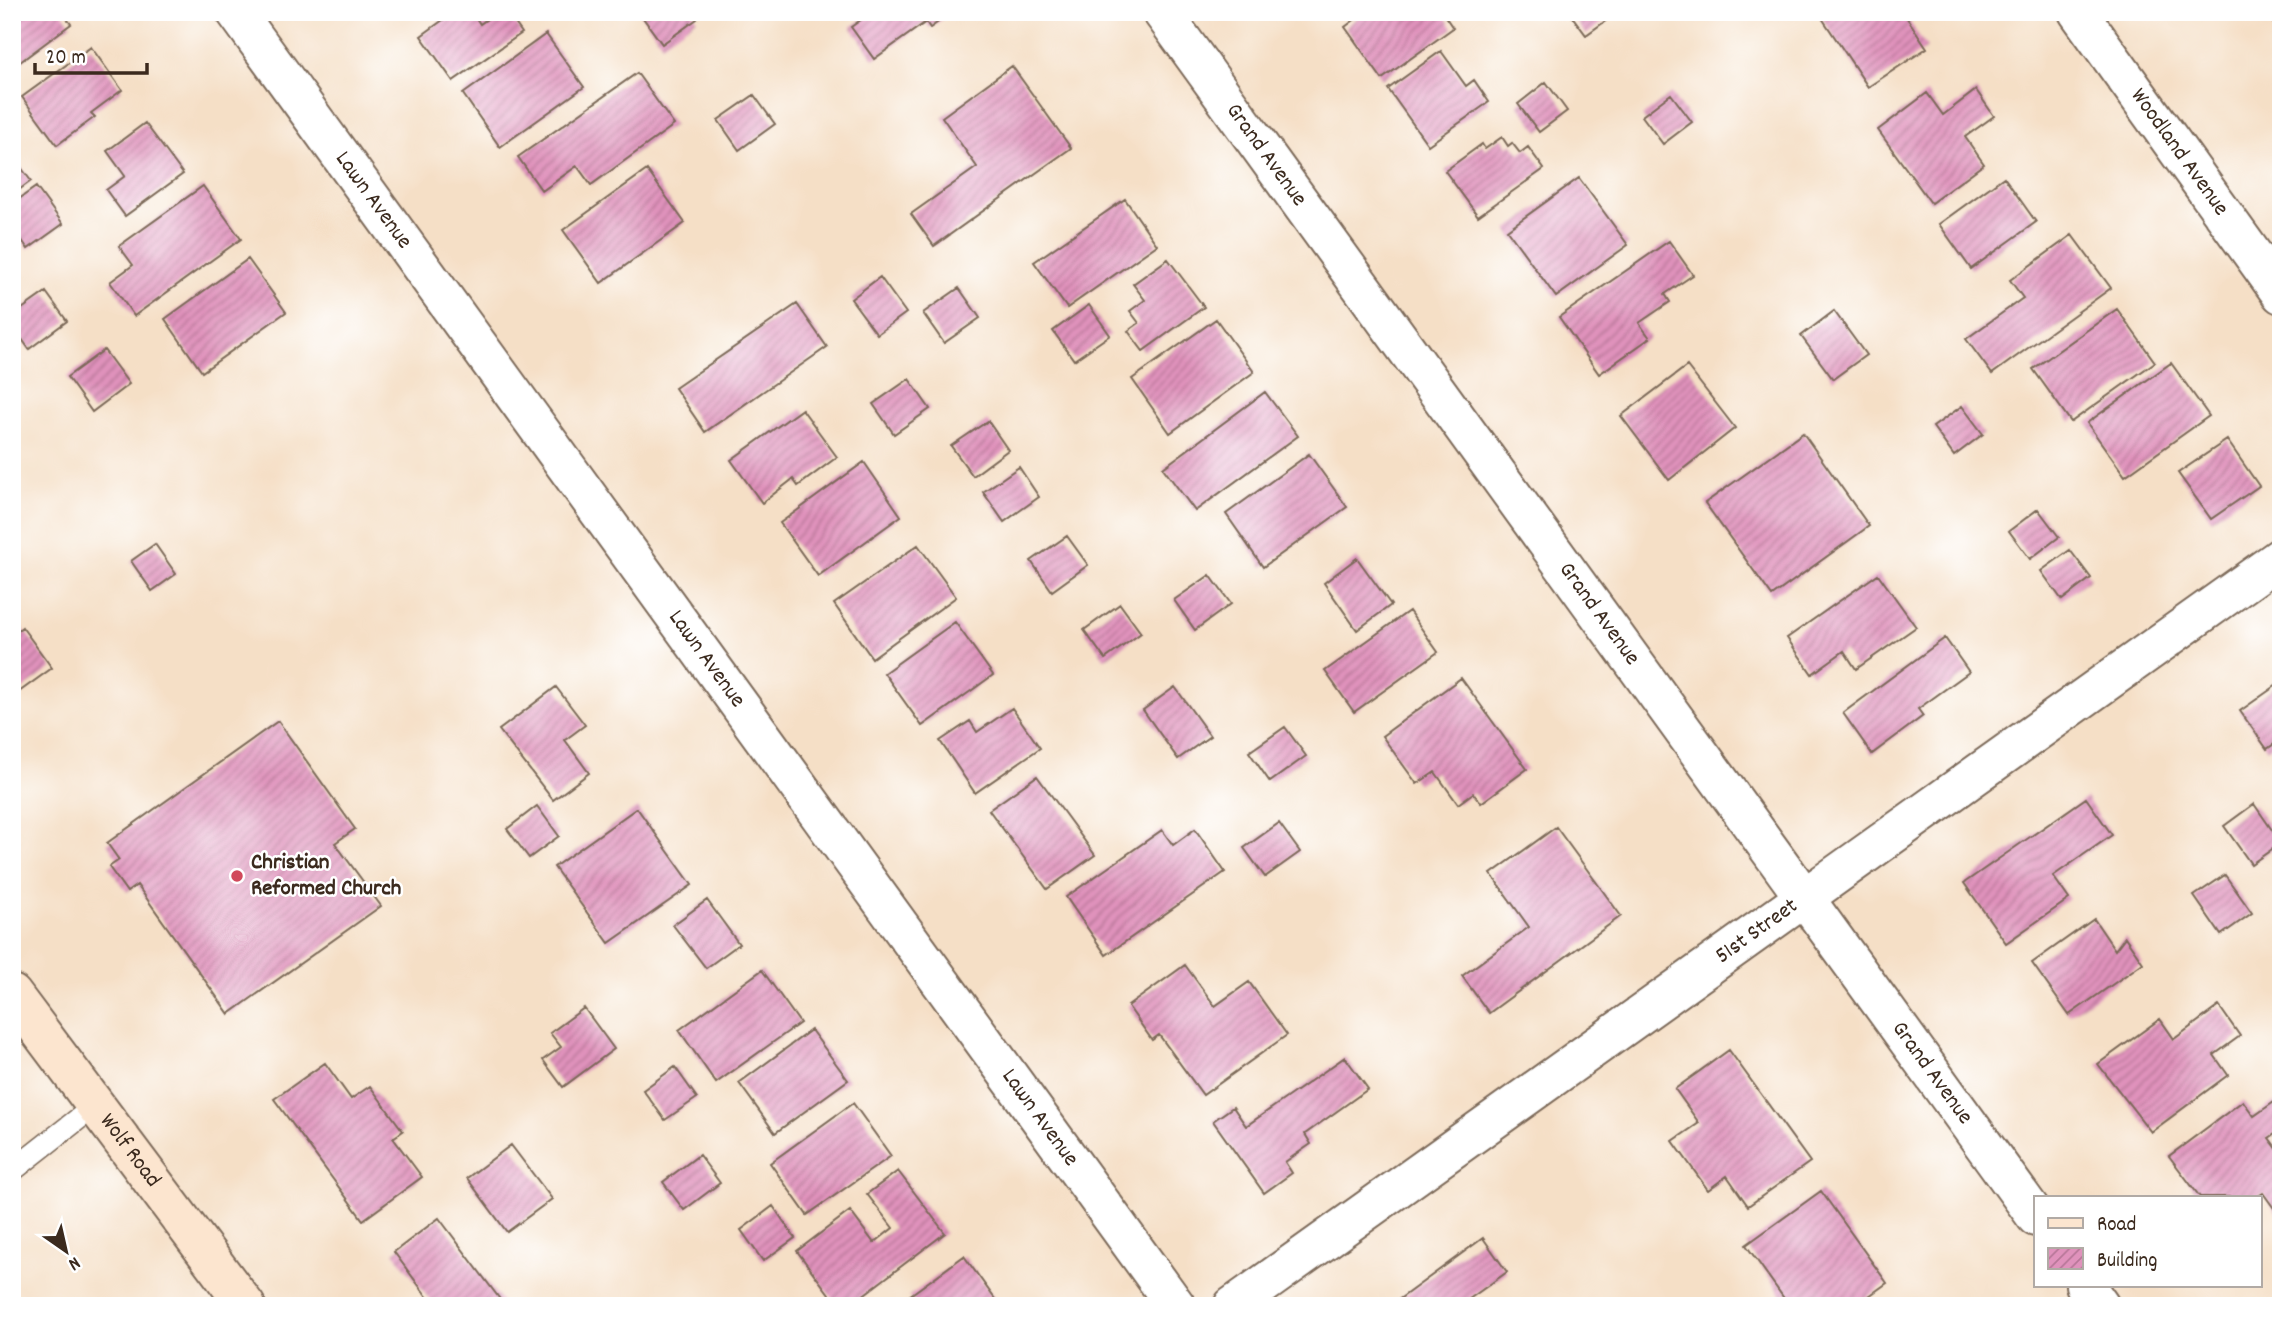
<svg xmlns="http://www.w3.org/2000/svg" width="2293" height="1318" font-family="Dekko,sans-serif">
	<defs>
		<pattern id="building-hatch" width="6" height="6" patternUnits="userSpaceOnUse" patternTransform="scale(1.75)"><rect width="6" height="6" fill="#e092bc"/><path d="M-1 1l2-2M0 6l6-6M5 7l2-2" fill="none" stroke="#b77798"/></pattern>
	</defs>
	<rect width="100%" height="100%" fill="#fff"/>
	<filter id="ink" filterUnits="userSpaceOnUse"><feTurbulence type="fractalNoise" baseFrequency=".0143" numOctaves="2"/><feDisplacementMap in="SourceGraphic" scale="14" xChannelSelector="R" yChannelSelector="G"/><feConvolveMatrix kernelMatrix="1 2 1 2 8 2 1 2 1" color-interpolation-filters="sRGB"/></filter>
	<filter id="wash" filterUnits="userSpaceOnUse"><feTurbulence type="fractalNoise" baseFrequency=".00686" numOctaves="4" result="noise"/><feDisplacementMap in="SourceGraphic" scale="28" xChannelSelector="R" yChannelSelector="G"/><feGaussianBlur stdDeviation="1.57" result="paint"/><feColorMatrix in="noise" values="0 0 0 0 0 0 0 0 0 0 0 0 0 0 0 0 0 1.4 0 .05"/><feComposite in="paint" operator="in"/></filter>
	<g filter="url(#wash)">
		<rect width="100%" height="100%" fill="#f5dfc6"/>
		<g id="blocks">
			<path fill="url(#building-hatch)" d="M12,12H62L71,24L12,68Z
				M454,12H472L480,24L497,12H507L522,33L453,81L421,36Z
				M644,12H693L697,19L662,44L641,15Z
				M872,12H952L930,28L926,22L874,59L851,27Z
				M1365,12H1442L1453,28L1382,79L1345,27Z
				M1569,12H1618L1586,35Z
				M1818,12H1903L1927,48L1868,87Z
				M2265,12H2281V34Z
				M546,34L584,87L500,147L463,94Z
				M91,47L122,90L91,113L95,117L57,145L22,97Z
				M1441,51L1466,86L1474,80L1489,102L1428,145L1388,89Z
				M1012,66L1071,148L934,246L911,214L977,167L942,117Z
				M637,73L674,125L591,185L577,166L542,191L518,157Z
				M1546,82L1567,111L1539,132L1518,104Z
				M1976,90L1994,116L1965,137L1984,164L1931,203L1878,130L1927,93L1943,115Z
				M1671,94L1692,122L1663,144L1642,116Z
				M754,95L775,124L739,150L718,120Z
				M145,123L183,174L125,216L106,190L125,176L107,151Z
				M1502,137L1508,146L1512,143L1520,153L1528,147L1544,169L1478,216L1445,171L1482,144L1485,149Z
				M12,155L31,181L12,195Z
				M647,170L685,223L601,283L563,230Z
				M2004,177L2036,222L1971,269L1939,224Z
				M1579,178L1628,245L1556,297L1507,230Z
				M203,186L241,239L134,316L110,282L133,265L119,246Z
				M36,187L63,224L28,249L12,226V204Z
				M1125,199L1157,245L1067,308L1034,262Z
				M2072,235L2111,288L1992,374L1966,339L2023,298L2010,280Z
				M1669,241L1693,275L1665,294L1670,302L1639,323L1650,338L1599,374L1559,317Z
				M248,259L286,312L202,372L165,319Z
				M1168,259L1204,307L1143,351L1128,331L1139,323L1130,311L1145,300L1133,284Z
				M880,277L906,313L877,334L851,299Z
				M959,288L980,318L944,343L923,313Z
				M46,292L67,321L29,349L12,325V316Z
				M797,304L827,347L705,432L675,388Z
				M1089,305L1110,335L1074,360L1053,331Z
				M2117,309L2155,362L2071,422L2033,369Z
				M1834,311L1866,355L1833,379L1801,336Z
				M1216,319L1254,372L1170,433L1132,379Z
				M104,350L129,384L92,412L67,377Z
				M2171,363L2209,416L2125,476L2087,423Z
				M1687,366L1735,428L1669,480L1621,416Z
				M909,379L930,409L894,434L873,404Z
				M1265,392L1298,436L1195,511L1163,468Z
				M1962,406L1983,434L1954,456L1933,427Z
				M802,409L837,457L798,486L793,479L762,503L731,460Z
				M988,421L1008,450L973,476L951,446Z
				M1803,433L1869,526L1772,596L1705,503Z
				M2227,440L2259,486L2211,519L2178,473Z
				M1309,454L1347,507L1263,567L1226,514Z
				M864,462L901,516L818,576L780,523Z
				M1019,467L1039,497L1004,522L983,492Z
				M2038,509L2059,537L2030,559L2009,531Z
				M1067,536L1088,565L1052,591L1031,561Z
				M155,544L176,574L152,591L131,561Z
				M918,545L956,597L872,658L834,604Z
				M2070,550L2091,578L2062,600L2041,571Z
				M1357,558L1391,605L1357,630L1324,583Z
				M1878,574L1916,627L1856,669L1844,651L1812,674L1787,638Z
				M1210,575L1231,604L1195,630L1174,600Z
				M1120,604L1141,633L1105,659L1084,630Z
				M1409,611L1438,652L1354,712L1325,671Z
				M955,622L993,675L922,726L884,673Z
				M22,627L52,668L12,697V635Z
				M1945,638L1969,672L1918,709L1923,716L1872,754L1843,713Z
				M1461,678L1527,769L1481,803L1473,793L1458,804L1435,772L1417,784L1382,736Z
				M2277,685L2281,690V739L2267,749L2240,711Z
				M556,687L585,725L565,740L589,773L553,800L499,730Z
				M1175,687L1210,736L1178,759L1143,710Z
				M1012,708L1040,748L975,793L940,741L970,721L977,732Z
				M278,721L355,829L335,843L381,906L229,1014L137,885L127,892L109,867L119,860L107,843Z
				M1285,727L1306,756L1270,782L1249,752Z
				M1037,776L1095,855L1047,889L989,810Z
				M2086,798L2112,835L2053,876L2069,899L2006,943L1964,883Z
				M2254,804L2281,843L2251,864L2224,826Z
				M537,806L559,836L529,858L507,829Z
				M637,808L692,885L609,943L554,867Z
				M1279,823L1300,852L1265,877L1244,848Z
				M1556,827L1621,916L1489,1013L1462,976L1529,927L1491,874Z
				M1195,829L1225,872L1106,955L1066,897L1162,830L1173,845Z
				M2225,875L2252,913L2221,935L2194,896Z
				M707,900L739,944L706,968L673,925Z
				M2094,919L2115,950L2125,937L2143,963L2069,1015L2032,963Z
				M1185,965L1215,1006L1249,982L1287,1035L1203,1095L1159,1035L1152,1040L1128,1006Z
				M762,970L800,1023L716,1083L679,1030Z
				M2219,1006L2240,1036L2214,1055L2228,1075L2151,1132L2098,1064L2160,1019L2174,1039Z
				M584,1008L614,1049L563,1087L543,1060L561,1047L550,1033Z
				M811,1030L848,1080L775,1133L739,1083Z
				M1729,1050L1810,1162L1748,1206L1727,1176L1708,1190L1673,1141L1699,1123L1675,1089Z
				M1345,1057L1368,1089L1305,1134L1311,1144L1285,1162L1292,1173L1264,1193L1213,1121L1233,1107L1246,1126Z
				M325,1063L351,1099L370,1086L403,1131L393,1138L422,1177L363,1220L274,1099Z
				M675,1067L697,1098L665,1120L643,1090Z
				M2243,1101L2254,1116L2274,1102L2281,1110V1130L2269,1138L2281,1154V1218L2263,1193L2257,1197H2200L2169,1156Z
				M853,1103L891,1156L807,1215L770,1163Z
				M511,1145L552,1199L507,1232L467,1178Z
				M699,1155L720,1183L684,1210L663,1182Z
				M898,1171L945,1233L849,1306H838L797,1251L850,1211L874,1243L893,1228L867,1194Z
				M1821,1191L1887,1283L1855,1306H1786L1788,1304L1746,1245Z
				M773,1206L795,1238L763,1261L741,1230Z
				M439,1218L505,1306H434L394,1252Z
				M1483,1238L1507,1272L1465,1302L1467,1306H1390Z
				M964,1256L1000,1306H916L909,1296Z"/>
		</g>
	</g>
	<g filter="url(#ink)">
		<use href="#blocks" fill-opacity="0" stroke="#7c6959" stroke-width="2"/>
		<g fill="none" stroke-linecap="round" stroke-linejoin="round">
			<g stroke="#7c6959" stroke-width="24">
				<path id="lane" d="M12,1171L96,1105"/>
			</g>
			<g stroke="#7c6959" stroke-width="42">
				<g id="street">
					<path id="s1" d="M236,12L1176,1306"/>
					<path id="s2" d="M1162,12L2036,1217"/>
					<path id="s3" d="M2078,12L2281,294"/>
					<path d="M2085,1285L2100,1306"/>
					<path id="s4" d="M1233,1306L2281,557"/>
				</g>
			</g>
			<g stroke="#7c6959" stroke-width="42">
				<g id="secondary">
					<path id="s5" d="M12,994L246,1306"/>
				</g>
			</g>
			<use href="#lane" stroke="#fff" stroke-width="21"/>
			<use href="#street" stroke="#fff" stroke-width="38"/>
			<use href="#secondary" stroke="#fce5cf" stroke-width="38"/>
		</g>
	</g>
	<circle fill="#d1495b" stroke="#fff" stroke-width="2.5" cx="237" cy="876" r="7"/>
	<g text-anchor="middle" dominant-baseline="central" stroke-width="5" stroke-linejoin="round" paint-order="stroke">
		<g font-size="23" fill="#3b2a1e" stroke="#fff">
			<text stroke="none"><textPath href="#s3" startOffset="173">Woodland Avenue</textPath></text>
			<text stroke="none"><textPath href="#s2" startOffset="177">Grand Avenue</textPath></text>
			<text stroke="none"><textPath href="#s1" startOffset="233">Lawn Avenue</textPath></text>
			<text stroke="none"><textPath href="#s2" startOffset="744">Grand Avenue</textPath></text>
			<text stroke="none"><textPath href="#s1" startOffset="800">Lawn Avenue</textPath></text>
			<text stroke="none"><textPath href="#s4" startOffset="644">51st Street</textPath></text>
			<text stroke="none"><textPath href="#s2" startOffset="1311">Grand Avenue</textPath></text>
			<text stroke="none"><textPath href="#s1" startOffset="1367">Lawn Avenue</textPath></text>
			<text stroke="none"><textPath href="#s5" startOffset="196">Wolf Road</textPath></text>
		</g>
		<g font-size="23" font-weight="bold" fill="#3b2a1e" stroke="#fff" text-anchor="start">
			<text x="251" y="863">Christian<tspan x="251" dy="26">Reformed Church</tspan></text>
		</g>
	</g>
	<rect width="2293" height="1318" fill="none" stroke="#fff" stroke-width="42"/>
	<rect x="2034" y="1196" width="228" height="91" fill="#ffffff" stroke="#b1aaa5" stroke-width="2"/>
	<rect x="2048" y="1218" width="35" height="10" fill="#fce5cf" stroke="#b1aaa5" stroke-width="2"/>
	<text x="2097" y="1230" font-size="21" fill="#3b2a1e">Road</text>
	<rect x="2048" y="1248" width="35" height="21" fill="url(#building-hatch)" stroke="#b1aaa5" stroke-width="2"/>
	<text x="2097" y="1266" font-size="21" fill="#3b2a1e">Building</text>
	<g transform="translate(66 1251) rotate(146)" stroke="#ffffff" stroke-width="5" paint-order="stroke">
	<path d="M0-5L12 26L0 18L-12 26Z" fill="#3b2a1e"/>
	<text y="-10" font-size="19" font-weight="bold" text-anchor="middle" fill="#3b2a1e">N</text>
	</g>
	<path d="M35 63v10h112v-10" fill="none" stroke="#3b2a1e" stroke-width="3.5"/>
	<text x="46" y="63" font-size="21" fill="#3b2a1e" stroke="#ffffff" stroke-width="5" paint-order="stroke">20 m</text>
</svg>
